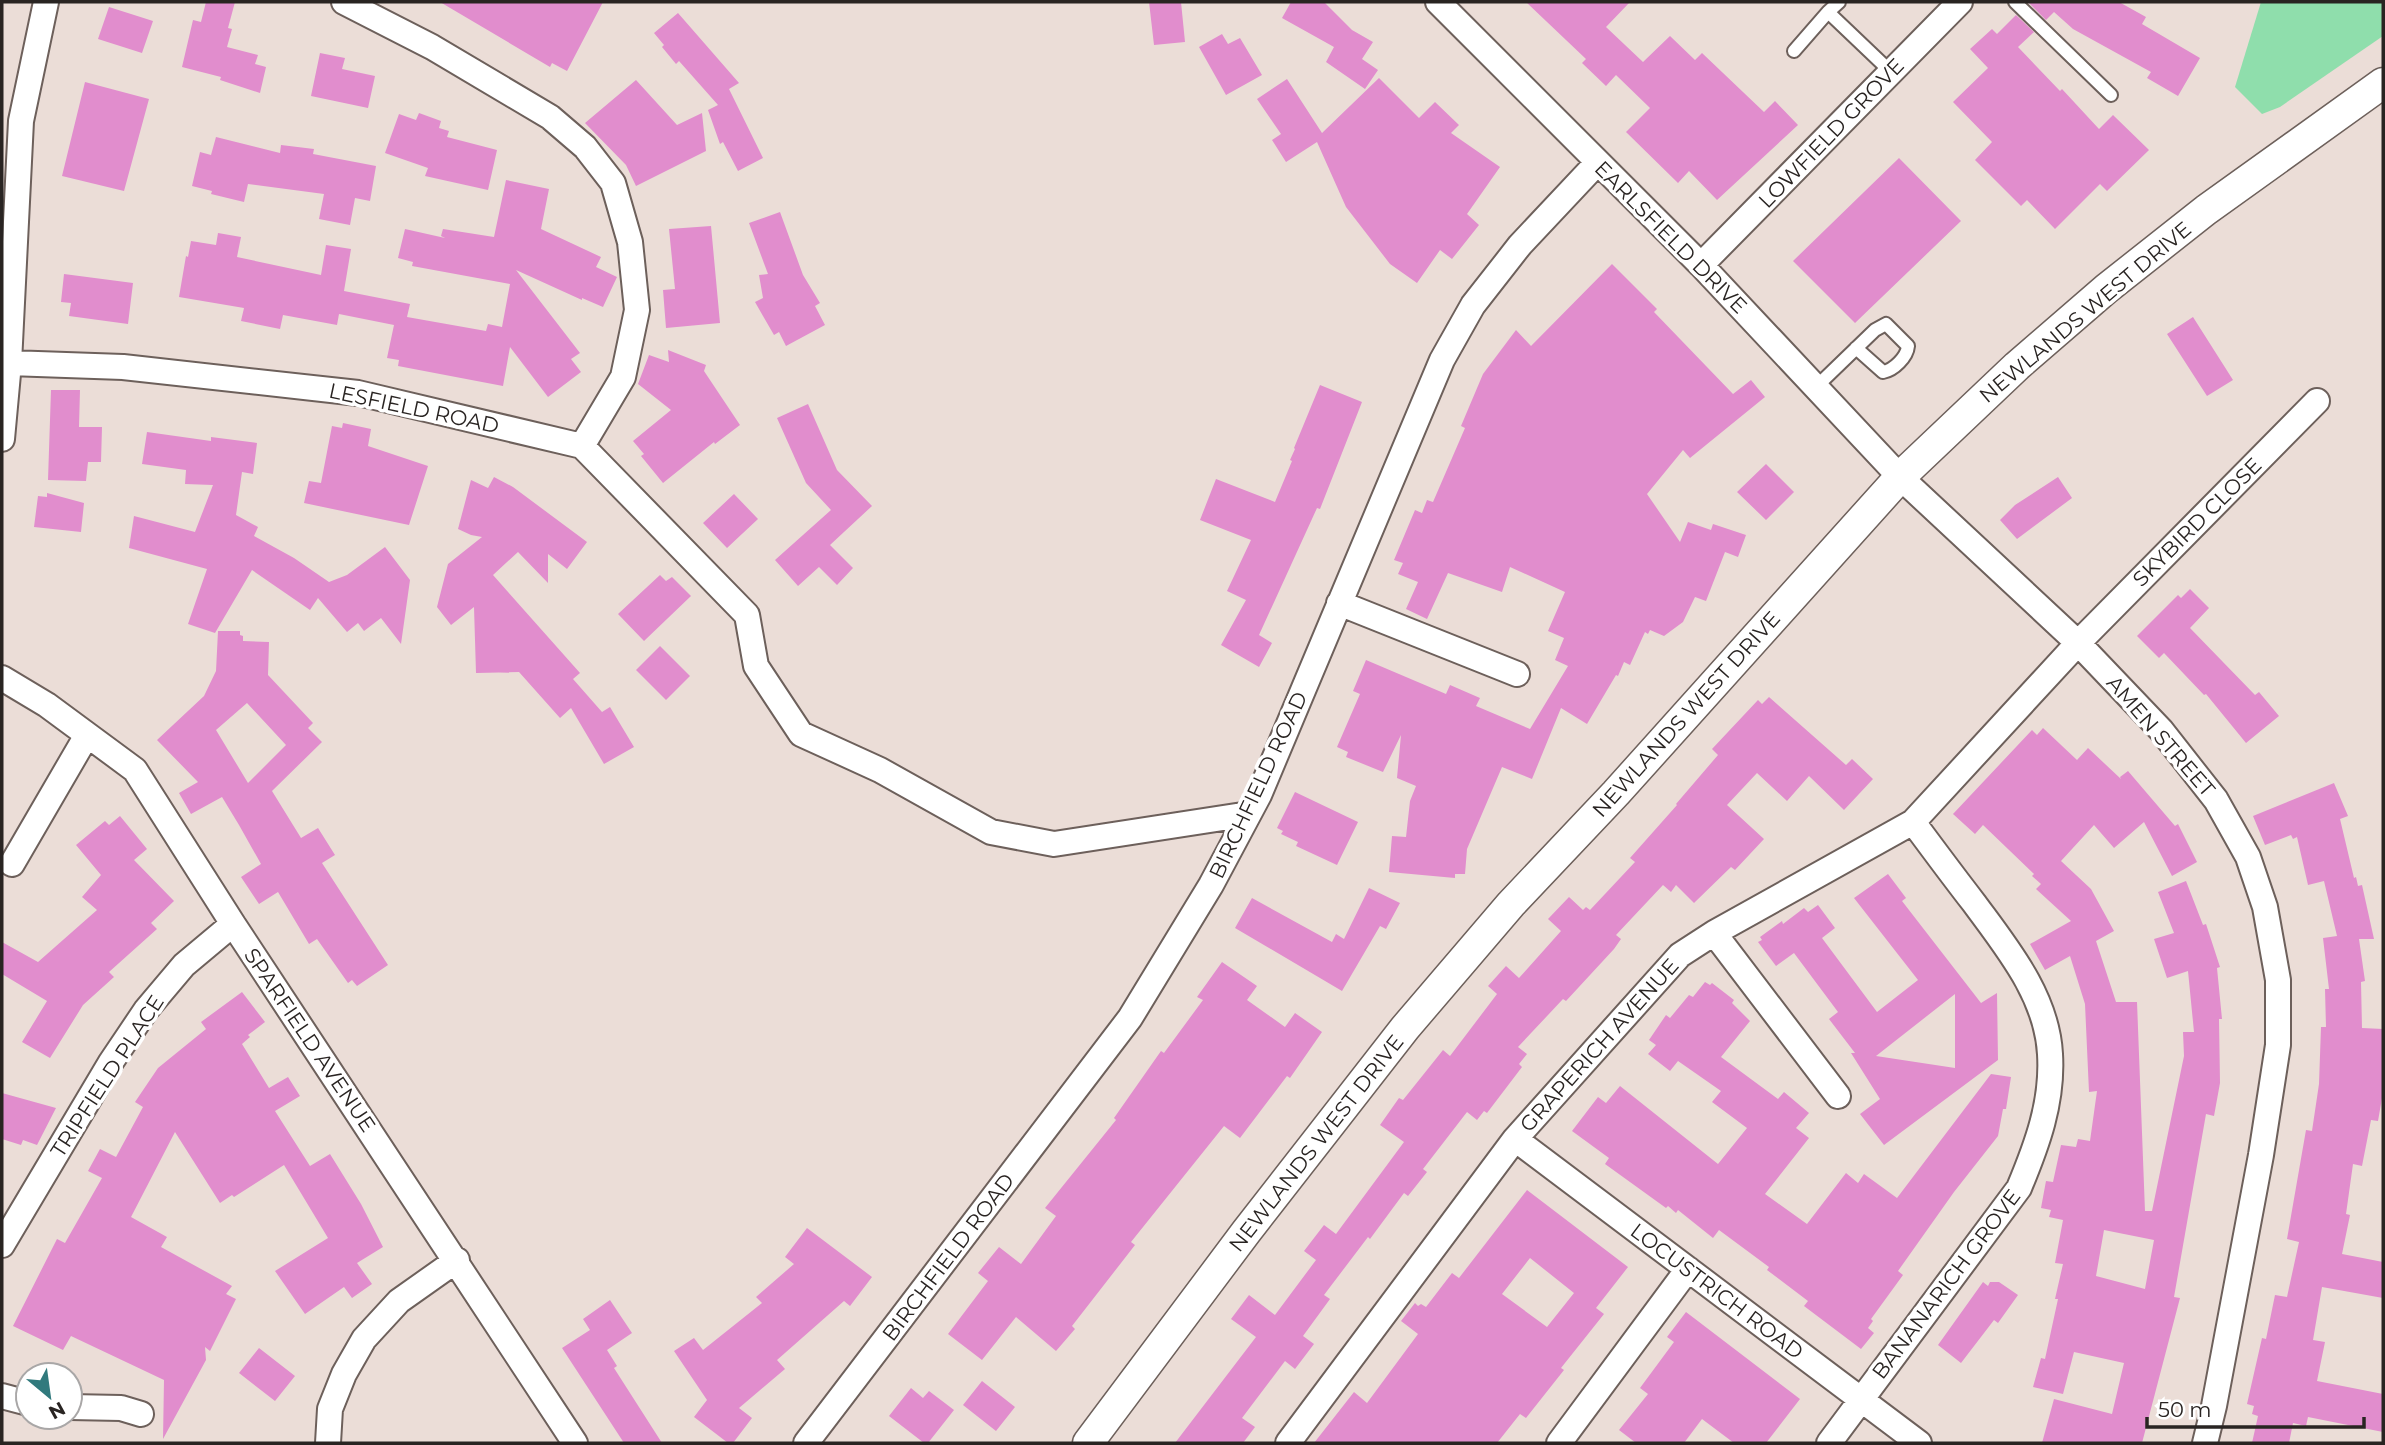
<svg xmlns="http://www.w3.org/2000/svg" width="2385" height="1445" font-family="Montserrat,sans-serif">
	<rect width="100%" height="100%" fill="#ebddd7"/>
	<path fill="#8fdeac" d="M2261,2H2383V36L2280,107L2262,114L2235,87Z"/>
	<path fill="#e18dcd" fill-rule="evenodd" d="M206,2H235L228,28L232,29L227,47L258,55L255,64L266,67L260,93L220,80L221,77L182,67L193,20L201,22Z
		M440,2H603L567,71L552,63L550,67Z
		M1149,2H1181L1185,42L1154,45Z
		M1291,2H1324L1352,30L1373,42L1362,59L1378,70L1365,89L1326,62L1334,47L1282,18Z
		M1526,2H1630L1606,27L1643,62L1670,36L1695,60L1702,53L1764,112L1775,101L1798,125L1717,200L1689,171L1678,183L1626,132L1650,108L1616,75L1606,86L1582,63L1586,59Z
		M2031,2H2119L2146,17L2142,24L2200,58L2178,96L2147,78L2151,72L2073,29L2054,12L2046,20L2029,3Z
		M109,7L153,21L142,53L98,39Z
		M678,13L739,83L729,89L763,158L738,171L723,142L720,144L708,110L718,105L679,61L676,64L662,47L664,45L654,33Z
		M2016,15L2034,32L2018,47L2060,91L2062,89L2099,129L2113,115L2149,150L2107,191L2100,184L2055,229L2027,200L2021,206L1975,160L1992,142L1953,102L1988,68L1970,49L1992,29L1997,34Z
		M1222,34L1228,44L1240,38L1262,75L1226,95L1199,47Z
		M320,53L345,58L342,69L375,76L368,108L311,96Z
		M1379,78L1419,118L1435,102L1459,125L1451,133L1500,167L1467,214L1479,225L1452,259L1440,250L1417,283L1390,264L1346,207L1317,142L1286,162L1272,140L1281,134L1257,99L1287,79L1322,133Z
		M636,80L677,125L702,113L706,151L636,186L626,165L585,123Z
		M85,82L149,99L124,191L62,176Z
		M419,113L441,121L439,128L449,131L447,137L497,150L488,190L425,176L428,168L385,153L399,114L416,120Z
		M216,137L280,153L281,145L314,149L313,154L376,166L370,201L355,198L350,225L319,219L324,194L248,184L244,202L211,194L212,191L192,186L200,152L211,155Z
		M1899,158L1961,221L1855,323L1793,261Z
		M506,180L549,189L541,229L601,257L596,267L617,277L603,307L582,298V300L516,270L580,353L571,359L581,372L548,397L510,347L503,386L398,366L399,360L387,358L394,325L339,314L337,325L283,315L280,329L241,321L244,308L179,297L186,256L188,257L191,241L216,245L218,233L241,237L237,257L321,275L326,245L351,249L344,291L410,304L407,317L486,331L488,324L502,327L510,284L412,266L413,262L398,258L405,229L445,238L441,236L443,229L494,237Z
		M780,212L803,275L820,303L815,306L825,325L786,346L779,332L774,335L755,302L763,298L759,275L768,274L749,223Z
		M711,226L720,323L666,328L663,290L675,289L669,229Z
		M1612,264L1657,309L1654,312L1733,394L1751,380L1765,397L1690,458L1683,450L1647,494L1680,542L1688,522L1711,530L1713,524L1746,535L1738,557L1725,552L1706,601L1695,597L1683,622L1664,636L1650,630L1648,634L1645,632L1630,665L1624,662L1618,676L1616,675L1587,724L1561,708L1532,779L1502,767L1467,849L1465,874H1455V878L1389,872L1392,836L1406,837L1410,801L1416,786L1397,778L1401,735L1383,772L1346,757L1348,752L1337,747L1360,694L1353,691L1366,660L1446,694L1450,685L1480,698L1476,706L1530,729L1568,666L1555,660L1564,638L1548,631L1565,592L1510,567L1502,592L1448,573L1427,619L1406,609L1418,582L1398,574L1403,563L1394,560L1415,510L1422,513L1427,500L1433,502L1465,428L1461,426L1483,374L1516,330L1531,346Z
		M64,274L133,283L128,324L69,316L71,303L61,302Z
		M2193,317L2233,380L2207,396L2167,334Z
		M668,350L706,365L704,371L740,425L715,444L714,442L663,483L641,456L644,454L633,441L671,410L638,384L649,355L669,362Z
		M1320,385L1362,402L1320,509L1317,508L1259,635L1272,643L1259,667L1221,645L1246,600L1227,591L1251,540L1200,520L1216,479L1275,502L1292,461L1290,460L1295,449L1294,448Z
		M51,390H80L79,427H102L101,462H88L86,481L48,480Z
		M808,404L837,470L872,506L830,545L853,568L837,585L819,567L798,586L775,560L831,510L806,483L777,418Z
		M343,423L371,429L368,446L428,466L409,525L304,503L309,481L321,483L332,426L342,428Z
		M147,432L211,441V437L257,443L253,474L242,472L236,515L258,527L254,536L294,558L329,582L347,575L385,547L410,580L401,644L381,618L364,631L358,623L347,632L318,598L310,610L252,570L215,633L188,624L207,569L129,548L134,516L195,532L213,485L185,484L186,470L142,464Z
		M1766,464L1794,492L1766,520L1737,492Z
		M494,477L513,487L587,542L567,569L548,554V583L518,552L493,575L580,673L573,679L602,712L610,707L634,747L604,764L571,708L560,718L519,672L476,673L474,607L451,625L437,607L448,564L482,537L471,535L458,529L471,480L488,488Z
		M2058,477L2072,498L2017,539L2000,520L2015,505Z
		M47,493L84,503L81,532L34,527L38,496L47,497Z
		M734,494L758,519L727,548L703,523Z
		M660,575L666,581L672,577L691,596L644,641L618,614Z
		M2190,589L2209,608L2190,628L2255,695L2259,692L2279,716L2246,743L2206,694L2204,695L2164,653L2159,658L2137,636L2178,595L2181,598Z
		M218,631H240V635L243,636V641L269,642L268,675L313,723L308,728L322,742L272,791L301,838L318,828L335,855L322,863L388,965L357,986L352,980L348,983L317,939L309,944L278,892L259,904L241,877L261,864L239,825L222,797L191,814L179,793L198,782L157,740L204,696L216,671ZM247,703L286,745L248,783L216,730Z
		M660,646L690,676L666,700L636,670Z
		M1769,697L1846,765L1852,759L1873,779L1844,810L1809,776L1787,801L1757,773L1727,805L1764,839L1735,870L1731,867L1694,903L1676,885L1671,892L1663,885L1616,935L1621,939L1614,949L1566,1001L1563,999L1518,1047L1527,1054L1519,1064L1522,1067L1487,1113L1484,1111L1477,1120L1467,1112L1423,1169L1427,1172L1408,1196L1404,1193L1370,1239L1368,1237L1324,1295L1330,1299L1303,1336L1314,1344L1295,1369L1285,1361L1242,1418L1255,1427L1243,1443H1175L1256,1337L1231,1319L1249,1295L1275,1315L1316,1260L1304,1251L1324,1225L1336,1234L1404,1142L1380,1125L1399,1098L1403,1100L1443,1050L1450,1056L1497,994L1488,986L1506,966L1519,978L1561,931L1548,919L1569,897L1583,910L1586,907L1590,910L1635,862L1630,858L1677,805L1676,804L1718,755L1712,749L1758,700L1762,704Z
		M2043,728L2077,760L2088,748L2121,779L2120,777L2128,771L2175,826L2178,824L2197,862L2172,876L2144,822L2114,848L2094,825L2061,861L2091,889L2114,931L2096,941L2116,1002H2137L2145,1211H2152L2184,1056L2183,1032H2194L2188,971L2167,978L2154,939L2174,933L2158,892L2186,881L2203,925L2206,924L2220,967L2217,968L2222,1019H2219L2220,1083L2214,1116L2206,1114L2174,1297L2180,1298L2142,1443H2042L2054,1399L2112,1414L2124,1363L2074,1352L2063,1394L2033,1387L2041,1358L2045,1359L2058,1299H2055L2063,1264L2055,1263L2063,1220L2049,1217L2051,1210L2041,1208L2046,1181L2053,1182L2061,1145L2076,1147L2078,1139L2090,1141L2097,1091L2089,1092L2085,1004L2070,956L2045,970L2030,944L2071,921L2036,889L2041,884L2032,876L2034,874L1983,825L1975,834L1953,814L2032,730L2037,735ZM2104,1230L2154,1240L2145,1289L2096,1276Z
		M2334,783L2348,816L2340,819L2354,878L2356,877L2358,886L2362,885L2374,939H2359L2365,981L2361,982L2362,1028L2383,1029L2382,1098L2378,1121L2371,1120L2362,1166L2353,1164L2346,1214L2350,1215L2342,1254L2383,1262V1298L2322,1287L2313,1340L2325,1342L2317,1381L2383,1394V1432L2308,1417L2306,1426L2293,1423L2289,1443H2252L2258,1416L2252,1414L2254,1406L2247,1404L2262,1338L2266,1339L2275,1295L2287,1297L2299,1242L2287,1239L2306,1130L2312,1131L2319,1084L2321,1027H2326L2325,989H2329L2323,938L2337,936L2324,881L2308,885L2297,837L2293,839L2291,835L2265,845L2253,816Z
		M1295,792L1358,822L1337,865L1296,846L1298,842L1281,834L1283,831L1277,828Z
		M120,816L147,849L134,860L174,901L151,923L157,929L109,972L114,977L83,1005L50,1058L22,1042L47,1001L2,974V942L38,962L97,910L82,897L101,875L76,845L105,821L109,825Z
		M1888,874L1906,898L1902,901L1981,1003L1997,993L1998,1060L1884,1145L1860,1114L1880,1099L1851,1053H1855L1829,1019L1838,1012L1794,953L1776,966L1758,942L1762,940L1760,937L1782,921L1783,924L1804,908L1808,912L1818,905L1835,928L1822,938L1877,1012L1918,980L1854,898ZM1955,994V1068L1876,1056Z
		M1369,888L1400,903L1386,929L1380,926L1342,991L1235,928L1252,898L1332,942L1336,934L1344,939Z
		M1222,962L1257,986L1247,1000L1285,1027L1295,1013L1322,1032L1290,1078L1287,1076L1240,1138L1224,1126L1131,1242L1135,1245L1072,1326L1075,1329L1056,1351L1016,1317L982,1360L948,1334L988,1281L978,1273L999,1247L1021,1264L1056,1216L1045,1208L1116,1120L1114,1118L1161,1051L1164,1053L1203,1000L1197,997Z
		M1705,982L1710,985L1712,983L1734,1000L1732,1003L1750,1021L1721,1057L1778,1099L1784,1092L1809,1113L1796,1128L1809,1138L1765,1194L1807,1224L1846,1173L1858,1183L1864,1174L1897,1198L1991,1074L2011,1077L2006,1109H2003L1998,1136L1954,1192L1898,1271L1903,1275L1871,1319L1873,1321L1868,1328L1874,1333L1861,1349L1804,1306L1808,1301L1767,1270L1769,1267L1719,1230L1713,1238L1678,1210L1676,1213L1668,1206L1666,1208L1605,1164L1609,1158L1572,1131L1598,1097L1606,1103L1620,1086L1718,1164L1747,1128L1712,1102L1721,1091L1678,1061L1670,1071L1648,1054L1656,1045L1649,1040L1666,1015L1670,1018L1689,995L1693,997Z
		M242,992L265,1022L248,1035L250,1037L242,1044L269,1088L288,1077L300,1096L275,1111L310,1166L330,1154L361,1204L383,1247L357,1263L372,1284L352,1298L344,1287L305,1314L275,1271L328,1238L284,1165L234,1197L232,1195L220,1203L175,1132L131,1217L167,1237L161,1247L232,1286L226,1294L236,1299L210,1351L205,1347L206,1360L163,1439L164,1380L71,1336L63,1350L13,1326L57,1239L65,1243L102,1178L88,1171L100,1149L116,1157L143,1107L135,1102L158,1068L206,1029L201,1022Z
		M2,1093L56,1108L37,1145L23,1140L21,1145L2,1139Z
		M1527,1190L1628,1267L1596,1308L1604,1314L1561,1368L1564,1370L1526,1418L1520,1414L1497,1443H1314L1354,1392L1367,1403L1418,1334L1401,1321L1415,1303L1418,1306L1421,1304L1426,1307L1452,1273L1459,1278ZM1530,1258L1574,1293L1547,1327L1502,1294Z
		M807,1228L872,1277L850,1306L844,1301L777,1360L785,1369L739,1408L752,1418L733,1443H728L694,1417L707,1400L674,1351L694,1338L703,1350L762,1303L756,1297L794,1264L785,1257Z
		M1983,1282L1988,1286L1990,1282H1999L2018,1295L1998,1323L1994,1320L1961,1363L1938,1345Z
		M610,1300L632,1333L607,1350L617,1366L614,1368L662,1443H624L562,1348L590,1330L583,1319Z
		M1686,1312L1800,1399L1766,1443H1734L1702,1419L1684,1443H1636L1619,1430L1648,1394L1640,1388L1674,1342L1667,1337Z
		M259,1348L295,1376L275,1401L239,1373Z
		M982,1381L1015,1407L996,1431L963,1405Z
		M911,1388L923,1398L929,1391L954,1410L928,1443H924L889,1416Z"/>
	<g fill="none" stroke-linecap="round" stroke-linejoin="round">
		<g stroke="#6d605b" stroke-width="16">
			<path id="service" d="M1839,2L1828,12L1891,72
				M2015,2L2111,95
				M1794,51L1828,12
				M1816,387L1875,330L1886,324L1908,346C1907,357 1894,370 1883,372L1856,348"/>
		</g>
		<g stroke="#6d605b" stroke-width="28">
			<path id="minor" d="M344,2L432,47L550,117L585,147L613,183L630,242L637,310L623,377L582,446
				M1438,2L1701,265L1900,477L2078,643L2161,730L2216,800L2248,857L2265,907L2278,980V1045L2261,1155L2214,1406L2205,1443
				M1701,265L1960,2
				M9,363L123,367L358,393L582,446L747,615L756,666L801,734L880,770L991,832L1054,844L1249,814
				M2,439L9,363L21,121L46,2
				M1339,603L1517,674
				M2,678L47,705L135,770L233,924L575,1443
				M12,864L87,735
				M1714,933L1838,1096
				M1515,1139L1919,1443
				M2,1245L111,1062L146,1010L184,965L233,924
				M2,1396L28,1403
				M70,1407L121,1408L141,1414
				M328,1443L330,1409L344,1374L364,1339L399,1301L457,1260
				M806,1443L1130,1018L1211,885L1259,795L1442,360L1473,305L1520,245L1598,162
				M1288,1443L1515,1139L1680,955L1714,933L1913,822L2078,643L2317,401
				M1559,1443L1688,1269
				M1829,1443L2019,1188C2037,1145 2053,1102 2050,1054C2047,996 2007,948 1974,903C1953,876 1933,849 1913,822"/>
		</g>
		<g stroke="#6d605b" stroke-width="33">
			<path id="tertiary" d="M1088,1443L1246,1232L1405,1028L1511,904L1616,793L1900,477L2017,366L2106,289L2206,210L2383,83"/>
		</g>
		<use href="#service" stroke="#fff" stroke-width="12"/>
		<use href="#minor" stroke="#fff" stroke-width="24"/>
		<use href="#tertiary" stroke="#fff" stroke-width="30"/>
	</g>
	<g text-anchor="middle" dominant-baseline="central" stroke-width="7" stroke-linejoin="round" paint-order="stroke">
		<g font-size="21" fill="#292422" stroke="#fff">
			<text transform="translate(1831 133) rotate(-46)">LOWFIELD GROVE</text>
			<text transform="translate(1671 237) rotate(45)">EARLSFIELD DRIVE</text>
			<text transform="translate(2085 312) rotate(-40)">NEWLANDS WEST DRIVE</text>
			<text transform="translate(414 408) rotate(12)">LESFIELD ROAD</text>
			<text transform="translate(2197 522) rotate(-45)">SKYBIRD CLOSE</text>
			<text transform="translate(1686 714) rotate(-48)">NEWLANDS WEST DRIVE</text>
			<text transform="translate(2161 736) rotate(49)">AMEN STREET</text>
			<text transform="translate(1258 785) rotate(-65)">BIRCHFIELD ROAD</text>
			<text transform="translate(310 1040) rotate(56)">SPARFIELD AVENUE</text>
			<text transform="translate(1599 1045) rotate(-48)">GRAPERICH AVENUE</text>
			<text transform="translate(107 1076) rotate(-57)">TRIPFIELD PLACE</text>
			<text transform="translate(1316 1143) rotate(-52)">NEWLANDS WEST DRIVE</text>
			<text transform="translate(948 1257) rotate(-53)">BIRCHFIELD ROAD</text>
			<text transform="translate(1946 1284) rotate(-53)">BANANARICH GROVE</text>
			<text transform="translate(1717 1291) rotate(37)">LOCUSTRICH ROAD</text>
		</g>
	</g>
	<rect width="2385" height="1445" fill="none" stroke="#292422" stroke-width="7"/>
	<g transform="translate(49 1396) rotate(151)"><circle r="33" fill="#ffffff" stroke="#a9a7a7" stroke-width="2"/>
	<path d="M0-5L12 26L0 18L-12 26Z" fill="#317a7d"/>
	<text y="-10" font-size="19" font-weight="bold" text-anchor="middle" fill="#292422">N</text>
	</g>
	<path d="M2147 1417v10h217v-10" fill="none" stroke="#292422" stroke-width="3.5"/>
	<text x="2158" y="1417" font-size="21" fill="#292422" stroke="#ffffff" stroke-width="5" paint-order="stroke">50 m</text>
</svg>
